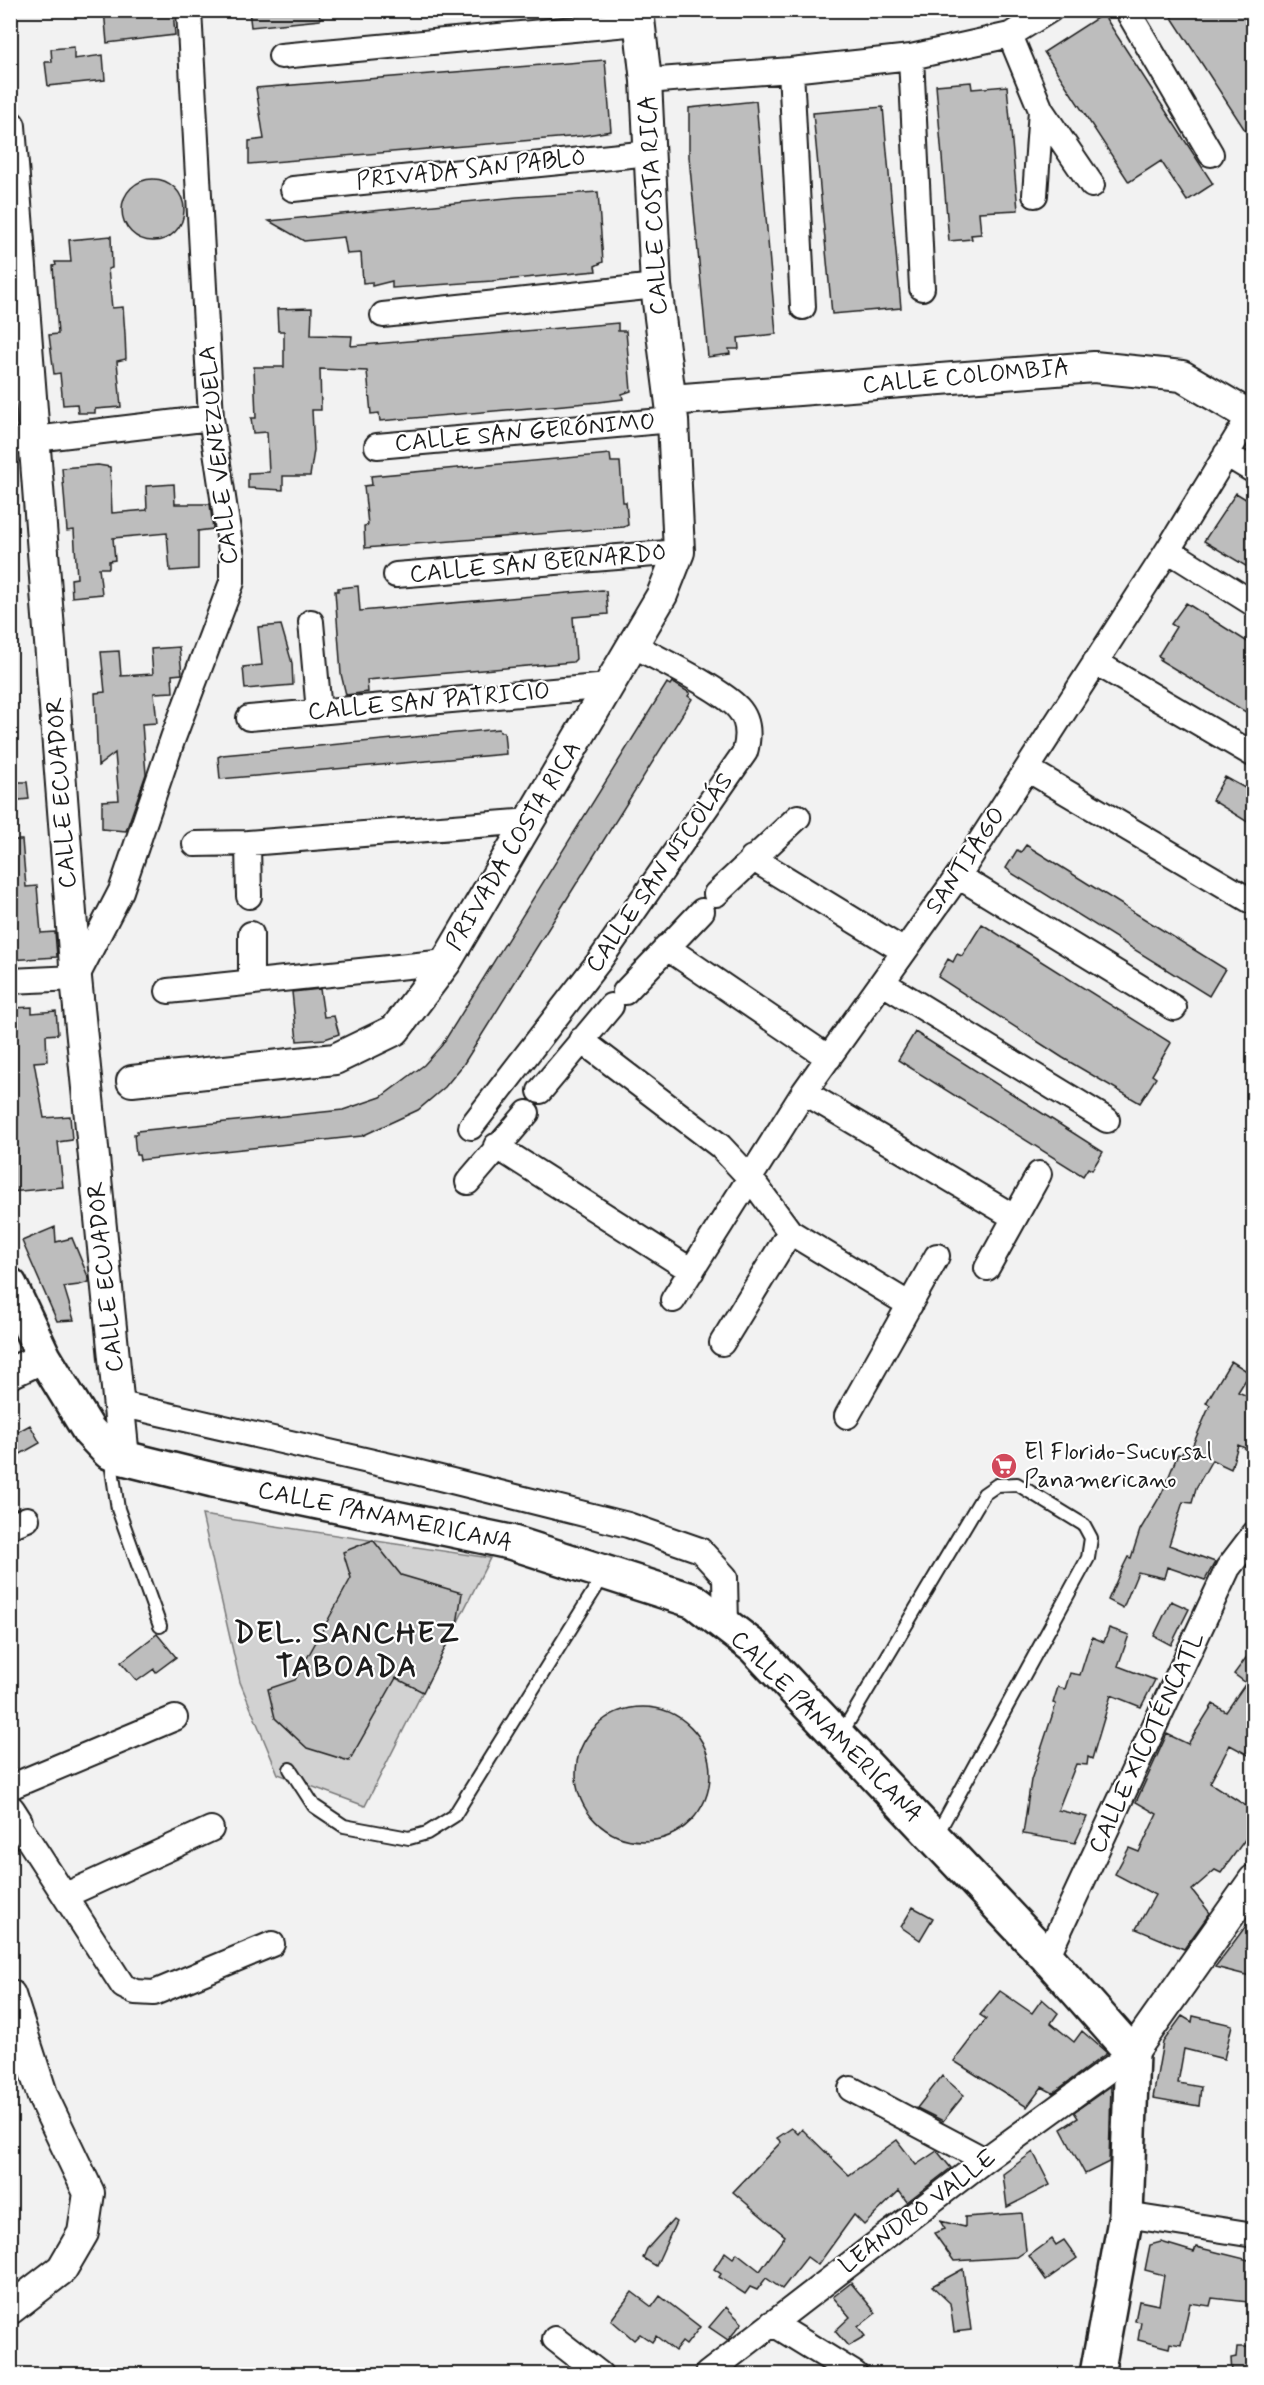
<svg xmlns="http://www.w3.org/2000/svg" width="1264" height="2385" font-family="Mynerve,sans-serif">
	<rect width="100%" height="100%" fill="#f2f2f2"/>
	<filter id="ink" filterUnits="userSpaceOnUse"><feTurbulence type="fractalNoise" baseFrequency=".0167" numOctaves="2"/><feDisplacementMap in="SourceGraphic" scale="12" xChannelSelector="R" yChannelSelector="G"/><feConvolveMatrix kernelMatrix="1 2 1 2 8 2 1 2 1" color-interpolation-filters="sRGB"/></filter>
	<g filter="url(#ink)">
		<path fill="#d2d2d2" stroke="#777" stroke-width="1.5" d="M202,1515L490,1558L365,1806L278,1774L240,1682Z"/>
		<path fill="#bdbdbd" stroke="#1c1c1c" stroke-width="1.5" d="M104,10H173L175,35L107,43Z
			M249,10H319L320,20L251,27Z
			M1167,10H1246L1248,13L1254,10V144Z
			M1103,14L1213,184L1187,201L1161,161L1129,182L1044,52Z
			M74,47V59L103,55L105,80L48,86L45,62H52L51,49Z
			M605,60L611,131L581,136L249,164V141L264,139L256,88Z
			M971,82L972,89L1007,86L1018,210L979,212L981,234L971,235L972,239L949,241L936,85Z
			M756,101L776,334L738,338L739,349H729L730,354L708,357L689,157V108Z
			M883,107L901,308L832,314L813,113Z
			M122 210a31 31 0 1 1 62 0a31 31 0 1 1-62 0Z
			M598,192L603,262L595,266L596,271L492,281L392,288V281L372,286V282L363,283L361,253L347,254L344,237L304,241L269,221L517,197Z
			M111,236L112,268L108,269L112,308L123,307L125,334L126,359L117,361L121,407L95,409V413H78L77,404L63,405L60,373L54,374L49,335L58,334L53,266L56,265L55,262H71L69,240Z
			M312,308L311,335L352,336L351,346L618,323V331H626L631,391L622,394L623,399L599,402L380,421L379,413L371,414L367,371L320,369L321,410H312L314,450L310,476H283V490L248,488V473L269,472L267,432L253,433L251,418H256L254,367H284V331H278L277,309Z
			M610,454L611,462H620L623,502H626L628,525L624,527L365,548L364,526L368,525L364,486L372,485L371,476Z
			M98,465L110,467L112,513L147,510L146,486L174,484L175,504H210L213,529L198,531V569L170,571L167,533L113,538L115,560L109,561V568H99L102,594L72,597L71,579L77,578L74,530L67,531L62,468Z
			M1236,493L1254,504V571L1204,541Z
			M358,586L360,611L602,590L606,591L608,614L573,617L576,659L573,662L367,680L368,692L346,695L341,674L335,591H338V588Z
			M1186,603L1254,646V717L1160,660L1162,658L1158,656L1176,627L1171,624Z
			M281,625L292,663L293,685L245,689L243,667L262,665L258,627Z
			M179,647L182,674L172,675L173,692L154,693L157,723L142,724L146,774L126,831L102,829V801L119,800L115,753L98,766L95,693L105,692L101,652L119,651L121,676L153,674L151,649Z
			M672,682L690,693L688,696L692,699L463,1065L445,1087L418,1110L362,1136L140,1160L139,1155H136L134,1134H137V1131L343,1110L381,1097L424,1065L442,1045L667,683L670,685Z
			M499,729L500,732H504L506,754L220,779L218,757L222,755Z
			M1225,777L1254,793V826L1212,800Z
			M10,782H27L29,799L10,801Z
			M10,840H22L26,887L37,886L41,933L55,932L57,957L10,960Z
			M1026,845L1225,969L1209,996L1013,874L1006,868L1017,850L1021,852Z
			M982,924L1171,1043L1152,1075L1156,1078L1140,1103L1063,1058L938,977L948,959L953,962L957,954L962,956Z
			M320,989L324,1017L334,1016L339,1034L325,1039L297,1041L292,992Z
			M32,1007V1013L56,1011L58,1034L46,1035L47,1061L34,1062L44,1118L70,1116L72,1140L58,1142L63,1187L10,1192V1015L14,1014L13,1008Z
			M915,1032L1103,1152L1092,1170L1088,1168L1083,1176L898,1060Z
			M55,1227L56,1242L72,1238L89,1279V1282L79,1285L64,1287L74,1320L57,1321L22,1241Z
			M1231,1361L1250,1373L1238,1392L1254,1399V1452L1238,1445L1231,1469L1212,1460L1196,1488L1192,1503L1183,1502L1169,1545L1215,1562L1205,1580L1167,1567L1164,1578L1138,1572L1123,1608L1108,1600L1119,1575L1128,1557L1131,1558L1140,1530L1162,1493L1178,1454L1181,1455L1186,1447L1191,1449L1210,1405L1206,1403Z
			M30,1425L40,1443L17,1456L10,1444V1436Z
			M373,1540L401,1575L462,1593L457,1624L423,1692L396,1678L349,1761L307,1748L275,1718L268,1689L295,1680L351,1578L343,1552Z
			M1171,1601L1189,1609L1171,1645L1154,1636Z
			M1109,1628L1129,1635L1118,1666L1155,1680L1141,1707L1111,1695L1092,1759L1088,1757L1087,1765L1076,1764L1058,1810L1087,1817L1075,1843L1023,1834L1031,1780L1056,1704L1053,1703L1058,1687L1065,1689L1070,1673L1080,1675L1092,1637L1104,1642Z
			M157,1634L176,1657L156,1672L154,1669L137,1681L121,1662Z
			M1254,1647V1758L1230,1745L1210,1783L1254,1811V1827L1221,1873L1215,1870L1192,1890L1210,1913L1184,1949L1136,1929L1155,1895L1115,1874L1129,1848L1139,1852L1157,1814L1136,1802L1167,1734L1188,1744L1213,1704L1226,1712L1246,1683L1234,1674Z
			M576 1774a67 67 0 1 1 134 0a67 67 0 1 1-134 0Z
			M913,1907L933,1918L920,1940L901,1927Z
			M1254,1915V1977L1215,1967L1228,1950Z
			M1000,1991L1032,2013L1042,1999L1058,2013L1051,2023L1074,2042L1082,2031L1107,2053L1053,2093L1042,2087L1027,2107L954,2061L986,2019L980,2015Z
			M1182,2016L1192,2022L1193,2016L1232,2025L1224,2059L1184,2049L1178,2083L1201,2087L1199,2106L1153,2098L1163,2042Z
			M942,2076L964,2095L943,2121L917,2108Z
			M1111,2086L1109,2162L1085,2174L1061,2129L1078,2118L1074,2112Z
			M792,2128L798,2134L802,2129L849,2175L897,2140L916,2165L937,2151L951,2168L907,2202L899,2191L864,2225L854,2215L818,2265L807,2257L782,2289L766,2278L757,2290L750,2287L745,2294L719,2277L721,2274L714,2269L725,2252L733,2258L737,2253L760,2271L785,2236L733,2192L781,2142L777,2138Z
			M1033,2152L1050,2185L1007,2207L1003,2174Z
			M1022,2213L1026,2251L1017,2257L954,2261L934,2233L945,2229L940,2221L965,2227V2217Z
			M673,2220L676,2222L656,2266L643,2258L647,2249Z
			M1052,2239L1056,2245L1064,2240L1077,2258L1046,2280L1029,2256Z
			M1161,2242L1194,2252L1196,2247L1253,2261L1248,2302L1212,2298L1210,2306L1190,2303L1181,2345L1170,2343L1169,2348L1138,2340L1141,2322L1135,2321L1139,2301L1159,2305L1164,2275L1145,2270L1150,2245Z
			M963,2269L971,2330L954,2332L950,2303L932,2286Z
			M851,2283L876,2313L858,2327L865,2336L848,2346L835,2331L850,2317L833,2297Z
			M632,2292L652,2307L660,2296L700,2327L686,2345L682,2342L675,2351L656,2336L652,2342L640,2334L634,2340L611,2320Z
			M726,2307L742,2323L728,2340L709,2327Z
			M1237,2347H1254V2374H1232L1231,2358L1236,2357Z"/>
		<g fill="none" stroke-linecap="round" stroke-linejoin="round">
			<g stroke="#1c1c1c" stroke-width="16">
				<path id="service" d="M110,1456L118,1509L160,1626
					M840,1736L984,1494L997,1485L1017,1484L1084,1525L1091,1538L1088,1558L936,1836
					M290,1769L314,1806L344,1826L409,1838L427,1833L454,1816L605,1573"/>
			</g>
			<g stroke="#1c1c1c" stroke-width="28">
				<path id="minor" d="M1127,10L1211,154
					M1010,35L1041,110L1092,185
					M281,56L639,23
					M911,57L922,288
					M791,70L803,307
					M646,81L791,70L911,57L1010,35L1050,10
					M293,189L650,153
					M1035,195L1041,110
					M383,315L656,286
					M10,442L211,418
					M377,446L673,420
					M1226,454L1254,471
					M1168,550L1254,604
					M396,575L679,552
					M311,622L319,712
					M1095,662L1254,755
					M249,718L609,686
					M1027,769L1251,901
					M248,843L531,821
					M195,844L248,843L249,896
					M752,858L904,951
					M958,876L1174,1008
					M716,894L798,817
					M251,934V982
					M666,947L829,1058
					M10,981L76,978L121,891L173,738L232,582V557L211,418L189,10
					M883,983L1107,1120
					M168,991L446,962
					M625,992L702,911
					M581,1040L720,1146L751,1179L790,1232L910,1305
					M540,1091L611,1006
					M804,1092L1014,1217
					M471,1127L600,960L745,752C749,737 750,721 738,708C721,689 660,660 635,646
					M496,1146L692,1271
					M468,1182L527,1113
					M987,1268L1039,1174
					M673,1300L804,1092L958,876L1168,550L1254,409
					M722,1343L790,1232
					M120,1404L412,1471L628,1525L700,1550L725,1577L726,1625
					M847,1416L937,1256
					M10,1526L27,1519
					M10,1787L175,1718
					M17,1822L123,1986L135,1992L154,1993L272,1944
					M66,1895L211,1829
					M1047,1957L1228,1568L1254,1534
					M851,2089L985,2160
					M1126,2215L1254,2235
					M772,2323L855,2374
					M555,2339L600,2374
					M707,2374L985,2160L1132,2053"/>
			</g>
			<g stroke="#1c1c1c" stroke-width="34">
				<path id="tertiary" d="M10,126L76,978L124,1458
					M671,400L1094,367L1182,376L1250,416
					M132,1081L335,1059L395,1030L446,962L662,595L679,552L673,420L656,286L646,81L638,10
					M10,1373L44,1357
					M10,1811L17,1822
					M10,1995L43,2097L89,2193L83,2233L62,2269L10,2309
					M1132,2053L1254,1880"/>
			</g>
			<g stroke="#1c1c1c" stroke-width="38">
				<path id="secondary" d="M10,1285L44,1357L89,1431L109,1452L124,1458L213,1480L510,1542L694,1601L754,1647L1047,1957L1132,2053L1126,2215L1097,2374"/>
			</g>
			<use href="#service" stroke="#fff" stroke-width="12"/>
			<use href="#minor" stroke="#fff" stroke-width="24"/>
			<use href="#tertiary" stroke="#fff" stroke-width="30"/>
			<use href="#secondary" stroke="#fff" stroke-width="33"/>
		</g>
	</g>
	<defs>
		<g id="supermarket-disc" transform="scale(1.35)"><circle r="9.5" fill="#d1495b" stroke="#fff"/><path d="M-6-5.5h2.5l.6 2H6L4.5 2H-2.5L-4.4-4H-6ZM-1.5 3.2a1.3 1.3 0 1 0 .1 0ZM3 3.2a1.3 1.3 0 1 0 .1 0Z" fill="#fff"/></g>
	</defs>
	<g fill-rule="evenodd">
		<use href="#supermarket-disc" x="1004" y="1466"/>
	</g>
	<g text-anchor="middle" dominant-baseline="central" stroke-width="4.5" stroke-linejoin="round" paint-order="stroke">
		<g font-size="24" fill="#1c1c1c" stroke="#fff">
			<text transform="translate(471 170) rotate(-6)">PRIVADA SAN PABLO</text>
			<text transform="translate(654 205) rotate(-93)">CALLE COSTA RICA</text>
			<text transform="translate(966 377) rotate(-5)">CALLE COLOMBIA</text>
			<text transform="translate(525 433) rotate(-5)">CALLE SAN GERÓNIMO</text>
			<text transform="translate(219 455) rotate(-96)">CALLE VENEZUELA</text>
			<text transform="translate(538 564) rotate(-5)">CALLE SAN BERNARDO</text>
			<text transform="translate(429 702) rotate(-5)">CALLE SAN PATRICIO</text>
			<text transform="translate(62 793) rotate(-94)">CALLE ECUADOR</text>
			<text transform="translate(514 846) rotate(-59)">PRIVADA COSTA RICA</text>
			<text transform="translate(966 861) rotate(-56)">SANTIAGO</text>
			<text transform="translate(660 873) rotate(-55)">CALLE SAN NICOLÁS</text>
			<text transform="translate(106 1277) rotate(-96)">CALLE ECUADOR</text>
			<text transform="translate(385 1517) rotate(12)">CALLE PANAMERICANA</text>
			<text transform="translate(826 1727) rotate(45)">CALLE PANAMERICANA</text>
			<text transform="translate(1147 1743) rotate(-65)">CALLE XICOTÉNCATL</text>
			<text transform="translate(918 2212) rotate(-37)">LEANDRO VALLE</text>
		</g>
		<g font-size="24" fill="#1c1c1c" stroke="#fff" text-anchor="start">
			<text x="1024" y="1452">El Florido-Sucursal<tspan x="1024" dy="28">Panamericano</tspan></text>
		</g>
		<g font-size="30" font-weight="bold" letter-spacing="1.5" fill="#1c1c1c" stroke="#fff">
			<text x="347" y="1633">DEL. SANCHEZ<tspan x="347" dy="34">TABOADA</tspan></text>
		</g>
	</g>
	<rect width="1264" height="2385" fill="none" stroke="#fff" stroke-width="36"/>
	<rect x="18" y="18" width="1228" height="2349" fill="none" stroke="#1c1c1c" stroke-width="2" filter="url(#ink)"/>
</svg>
